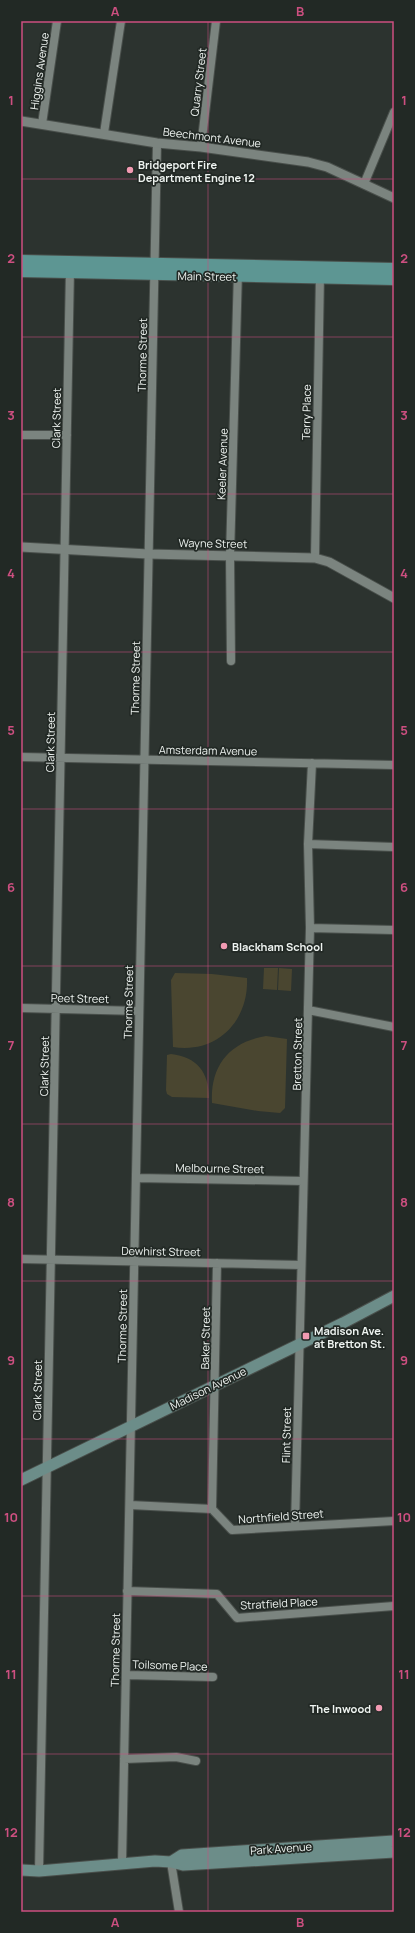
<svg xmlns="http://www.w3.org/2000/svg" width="415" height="1933" font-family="Manrope,sans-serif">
	<rect width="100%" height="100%" fill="#2c332f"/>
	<path fill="#4a4630" d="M264,968H278L277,990L263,989Z
		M279,968L292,969L291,991L278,990Z
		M175,973L212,974L247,978C249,1021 217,1054 173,1047L171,980Z
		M266,1036L287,1039L285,1108L280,1113L258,1111L212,1103C210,1066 229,1042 266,1036Z
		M171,1054C197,1057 209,1072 209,1098L172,1097L167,1094L166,1090L167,1055Z"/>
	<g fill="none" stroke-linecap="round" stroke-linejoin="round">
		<g stroke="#494f4b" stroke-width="10">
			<path id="minor" d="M42,124L57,21
				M104,133L121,21
				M201,147L216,21
				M364,184L394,112
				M21,435H67
				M315,558L320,274
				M231,661L230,556L238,271
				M21,757L394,765
				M308,844L394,847
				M310,928L394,930
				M21,1008L139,1011
				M308,1010L394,1027
				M136,1178L303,1181
				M21,1259L301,1265
				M130,1505L212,1509L232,1530L394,1521
				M212,1509L217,1263
				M295,1526L310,928L308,844L312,763
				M127,1591L217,1594L237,1618L394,1606
				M126,1675L213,1677
				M124,1759L176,1757L196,1761
				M171,1862L179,1912
				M122,1863L157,143
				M39,1871L70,269"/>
		</g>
		<g stroke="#494f4b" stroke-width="11">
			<path id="tertiary" d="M21,121L157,143L201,147L308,162L327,167L394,198
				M21,547L148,554L315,558L329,562L394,598"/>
		</g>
		<g stroke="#494f4b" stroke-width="13">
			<path id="secondary" d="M21,1480L343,1323L394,1296
				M171,1862L182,1855L394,1841
				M21,1870L39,1871L155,1861L171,1862L183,1865L394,1852"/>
		</g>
		<g stroke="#494f4b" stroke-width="14">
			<path id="primary" d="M21,261L394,269
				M21,271L394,279"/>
		</g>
		<use href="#minor" stroke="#7b847f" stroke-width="8"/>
		<use href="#tertiary" stroke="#7b847f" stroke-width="9"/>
		<use href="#secondary" stroke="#6c8d89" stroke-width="11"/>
		<use href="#primary" stroke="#5d9693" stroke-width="12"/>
	</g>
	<path fill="none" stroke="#cd4f80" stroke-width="1" stroke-opacity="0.55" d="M208,21V1912M21,179H394M21,337H394M21,494H394M21,652H394M21,809H394M21,966H394M21,1124H394M21,1281H394M21,1439H394M21,1596H394M21,1754H394"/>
	<g fill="#f19ab2" stroke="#222925" stroke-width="1.5">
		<circle cx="130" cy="170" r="4"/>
		<circle cx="224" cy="946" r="4"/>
		<rect x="302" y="1332" width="8" height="8" rx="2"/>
		<circle cx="379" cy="1708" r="4"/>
	</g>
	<g text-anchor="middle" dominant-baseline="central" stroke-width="3.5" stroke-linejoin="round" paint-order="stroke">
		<g font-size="11" fill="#eff4f1" stroke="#222925">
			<text transform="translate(39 71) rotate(-82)">Higgins Avenue</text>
			<text transform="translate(198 82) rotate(-83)">Quarry Street</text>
			<text transform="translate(212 137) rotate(7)">Beechmont Avenue</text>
			<text transform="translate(207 276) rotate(1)">Main Street</text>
			<text transform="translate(142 355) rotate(-89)">Thorme Street</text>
			<text transform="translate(306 412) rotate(-89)">Terry Place</text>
			<text transform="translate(56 418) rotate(-89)">Clark Street</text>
			<text transform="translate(222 464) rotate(-88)">Keeler Avenue</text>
			<text transform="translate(213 543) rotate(1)">Wayne Street</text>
			<text transform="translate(135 678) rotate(-89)">Thorme Street</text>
			<text transform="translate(50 742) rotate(-89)">Clark Street</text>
			<text transform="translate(208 750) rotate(1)">Amsterdam Avenue</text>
			<text transform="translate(80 998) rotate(1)">Peet Street</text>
			<text transform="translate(128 1002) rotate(-89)">Thorme Street</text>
			<text transform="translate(297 1054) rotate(-89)">Bretton Street</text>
			<text transform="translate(44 1066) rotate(-89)">Clark Street</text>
			<text transform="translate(220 1168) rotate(1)">Melbourne Street</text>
			<text transform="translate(161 1251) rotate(1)">Dewhirst Street</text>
			<text transform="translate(122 1326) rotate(-89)">Thorme Street</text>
			<text transform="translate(205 1338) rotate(-89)">Baker Street</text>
			<text transform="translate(208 1388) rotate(-26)">Madison Avenue</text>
			<text transform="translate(37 1390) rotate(-89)">Clark Street</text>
			<text transform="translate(286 1435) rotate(-89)">Flint Street</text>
			<text transform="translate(281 1516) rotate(-4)">Northfield Street</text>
			<text transform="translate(279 1603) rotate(-3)">Stratfield Place</text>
			<text transform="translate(115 1650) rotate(-89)">Thorme Street</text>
			<text transform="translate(170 1665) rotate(2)">Toilsome Place</text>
			<text transform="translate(281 1848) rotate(-4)">Park Avenue</text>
		</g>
		<g font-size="11" font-weight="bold" fill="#eff4f1" stroke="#222925" text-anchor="start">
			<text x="138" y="164">Bridgeport Fire<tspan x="138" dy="13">Department Engine 12</tspan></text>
			<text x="232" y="946">Blackham School</text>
			<text x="314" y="1330">Madison Ave.<tspan x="314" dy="13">at Bretton St.</tspan></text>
			<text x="371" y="1708" text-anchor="end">The Inwood</text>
		</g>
	</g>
	<rect width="415" height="1933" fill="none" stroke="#222925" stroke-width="44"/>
	<rect x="22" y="22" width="371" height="1889" fill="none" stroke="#cd4f80" stroke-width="1.5"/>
	<g font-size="13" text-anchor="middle" font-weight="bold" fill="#cd4f80">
		<text x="115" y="16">A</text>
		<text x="300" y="16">B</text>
		<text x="11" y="105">1</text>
		<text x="404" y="105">1</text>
		<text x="11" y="263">2</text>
		<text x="404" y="263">2</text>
		<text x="11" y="420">3</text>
		<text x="404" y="420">3</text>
		<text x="11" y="578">4</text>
		<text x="404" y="578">4</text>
		<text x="11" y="735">5</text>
		<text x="404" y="735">5</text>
		<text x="11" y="892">6</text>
		<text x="404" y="892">6</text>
		<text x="11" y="1050">7</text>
		<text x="404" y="1050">7</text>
		<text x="11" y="1207">8</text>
		<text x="404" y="1207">8</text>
		<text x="11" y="1365">9</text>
		<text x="404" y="1365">9</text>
		<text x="11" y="1522">10</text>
		<text x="404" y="1522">10</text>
		<text x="11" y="1679">11</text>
		<text x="404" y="1679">11</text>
		<text x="11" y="1837">12</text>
		<text x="404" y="1837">12</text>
		<text x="115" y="1927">A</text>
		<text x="300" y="1927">B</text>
	</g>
</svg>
